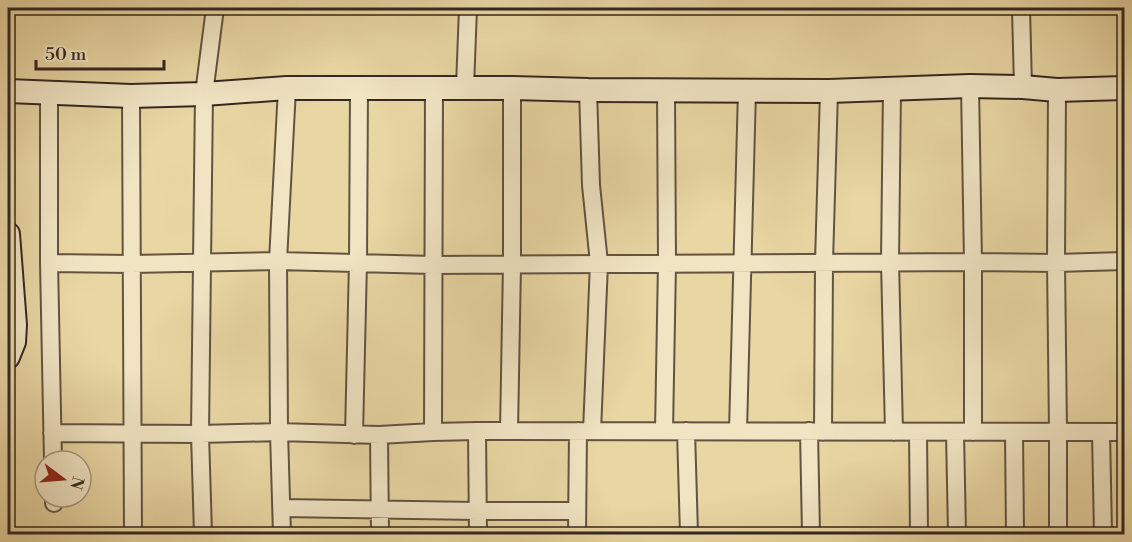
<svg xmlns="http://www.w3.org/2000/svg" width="1132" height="542" font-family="'Libre Bodoni',serif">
	<rect width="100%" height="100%" fill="#e8d6a3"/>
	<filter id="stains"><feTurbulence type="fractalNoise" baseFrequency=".00333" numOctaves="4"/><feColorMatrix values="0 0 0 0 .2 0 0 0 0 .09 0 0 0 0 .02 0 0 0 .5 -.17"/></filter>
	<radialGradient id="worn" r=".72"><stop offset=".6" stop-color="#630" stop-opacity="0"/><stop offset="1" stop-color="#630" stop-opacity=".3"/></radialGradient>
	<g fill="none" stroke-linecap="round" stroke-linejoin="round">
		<g stroke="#625342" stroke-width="20">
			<path id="street" d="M1021,8L1023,87
				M970,86L973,262V432
				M465,87L468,8
				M892,89L890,262L894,432
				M588,90L591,185L599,263L592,431
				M1057,90L1056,263L1058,432V534
				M49,92V263L53,461
				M131,96L133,534
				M49,263L132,264L278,261L433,265L973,262L1056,263L1124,261
				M477,431L478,534
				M509,431L512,264V88
				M664,431L667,263L666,90
				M686,431L689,534
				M738,431L747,90
				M809,431L811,534
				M433,432L434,88
				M823,432L824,262L829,91
				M918,432L919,534
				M955,432L957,534
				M1014,432L1015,534
				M1101,432L1103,534
				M52,433L200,434L279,432L379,435L433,432L477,431L1124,432
				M354,435L358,262L359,89
				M379,435L380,534
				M54,497V503
				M282,508L477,511H577
				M203,534L200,434L204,94L215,8
				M282,534L279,432L278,261L287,88
				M577,534L578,431"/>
		</g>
		<g stroke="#352721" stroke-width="26">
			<path id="secondary" d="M8,91L131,96L204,94L287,88H512L588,90L829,91L970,86L1023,87L1057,90L1124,88
				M8,234L15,325L14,342L8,357"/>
		</g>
		<use href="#street" stroke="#f0e4c3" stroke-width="16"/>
		<use href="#secondary" stroke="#f0e4c3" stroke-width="22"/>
	</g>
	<rect width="1132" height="542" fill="none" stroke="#e8d6a3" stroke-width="30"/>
	<rect x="9" y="9" width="1114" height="524" fill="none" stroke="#352721" stroke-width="3"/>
	<rect x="15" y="15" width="1102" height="512" fill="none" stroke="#352721" stroke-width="1.5"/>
	<g transform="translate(63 479) rotate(106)"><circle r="28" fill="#f0e4c3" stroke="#a59882" stroke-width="1.5"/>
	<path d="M0-4.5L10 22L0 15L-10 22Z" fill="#8f2418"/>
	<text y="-9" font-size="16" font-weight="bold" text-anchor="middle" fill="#352721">N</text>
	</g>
	<path d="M36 60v9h128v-9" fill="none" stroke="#352721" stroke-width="3"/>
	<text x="45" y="60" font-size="18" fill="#352721" stroke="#f0e4c3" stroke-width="4.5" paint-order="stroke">50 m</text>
	<rect width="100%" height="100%" filter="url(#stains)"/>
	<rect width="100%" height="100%" fill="url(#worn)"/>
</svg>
